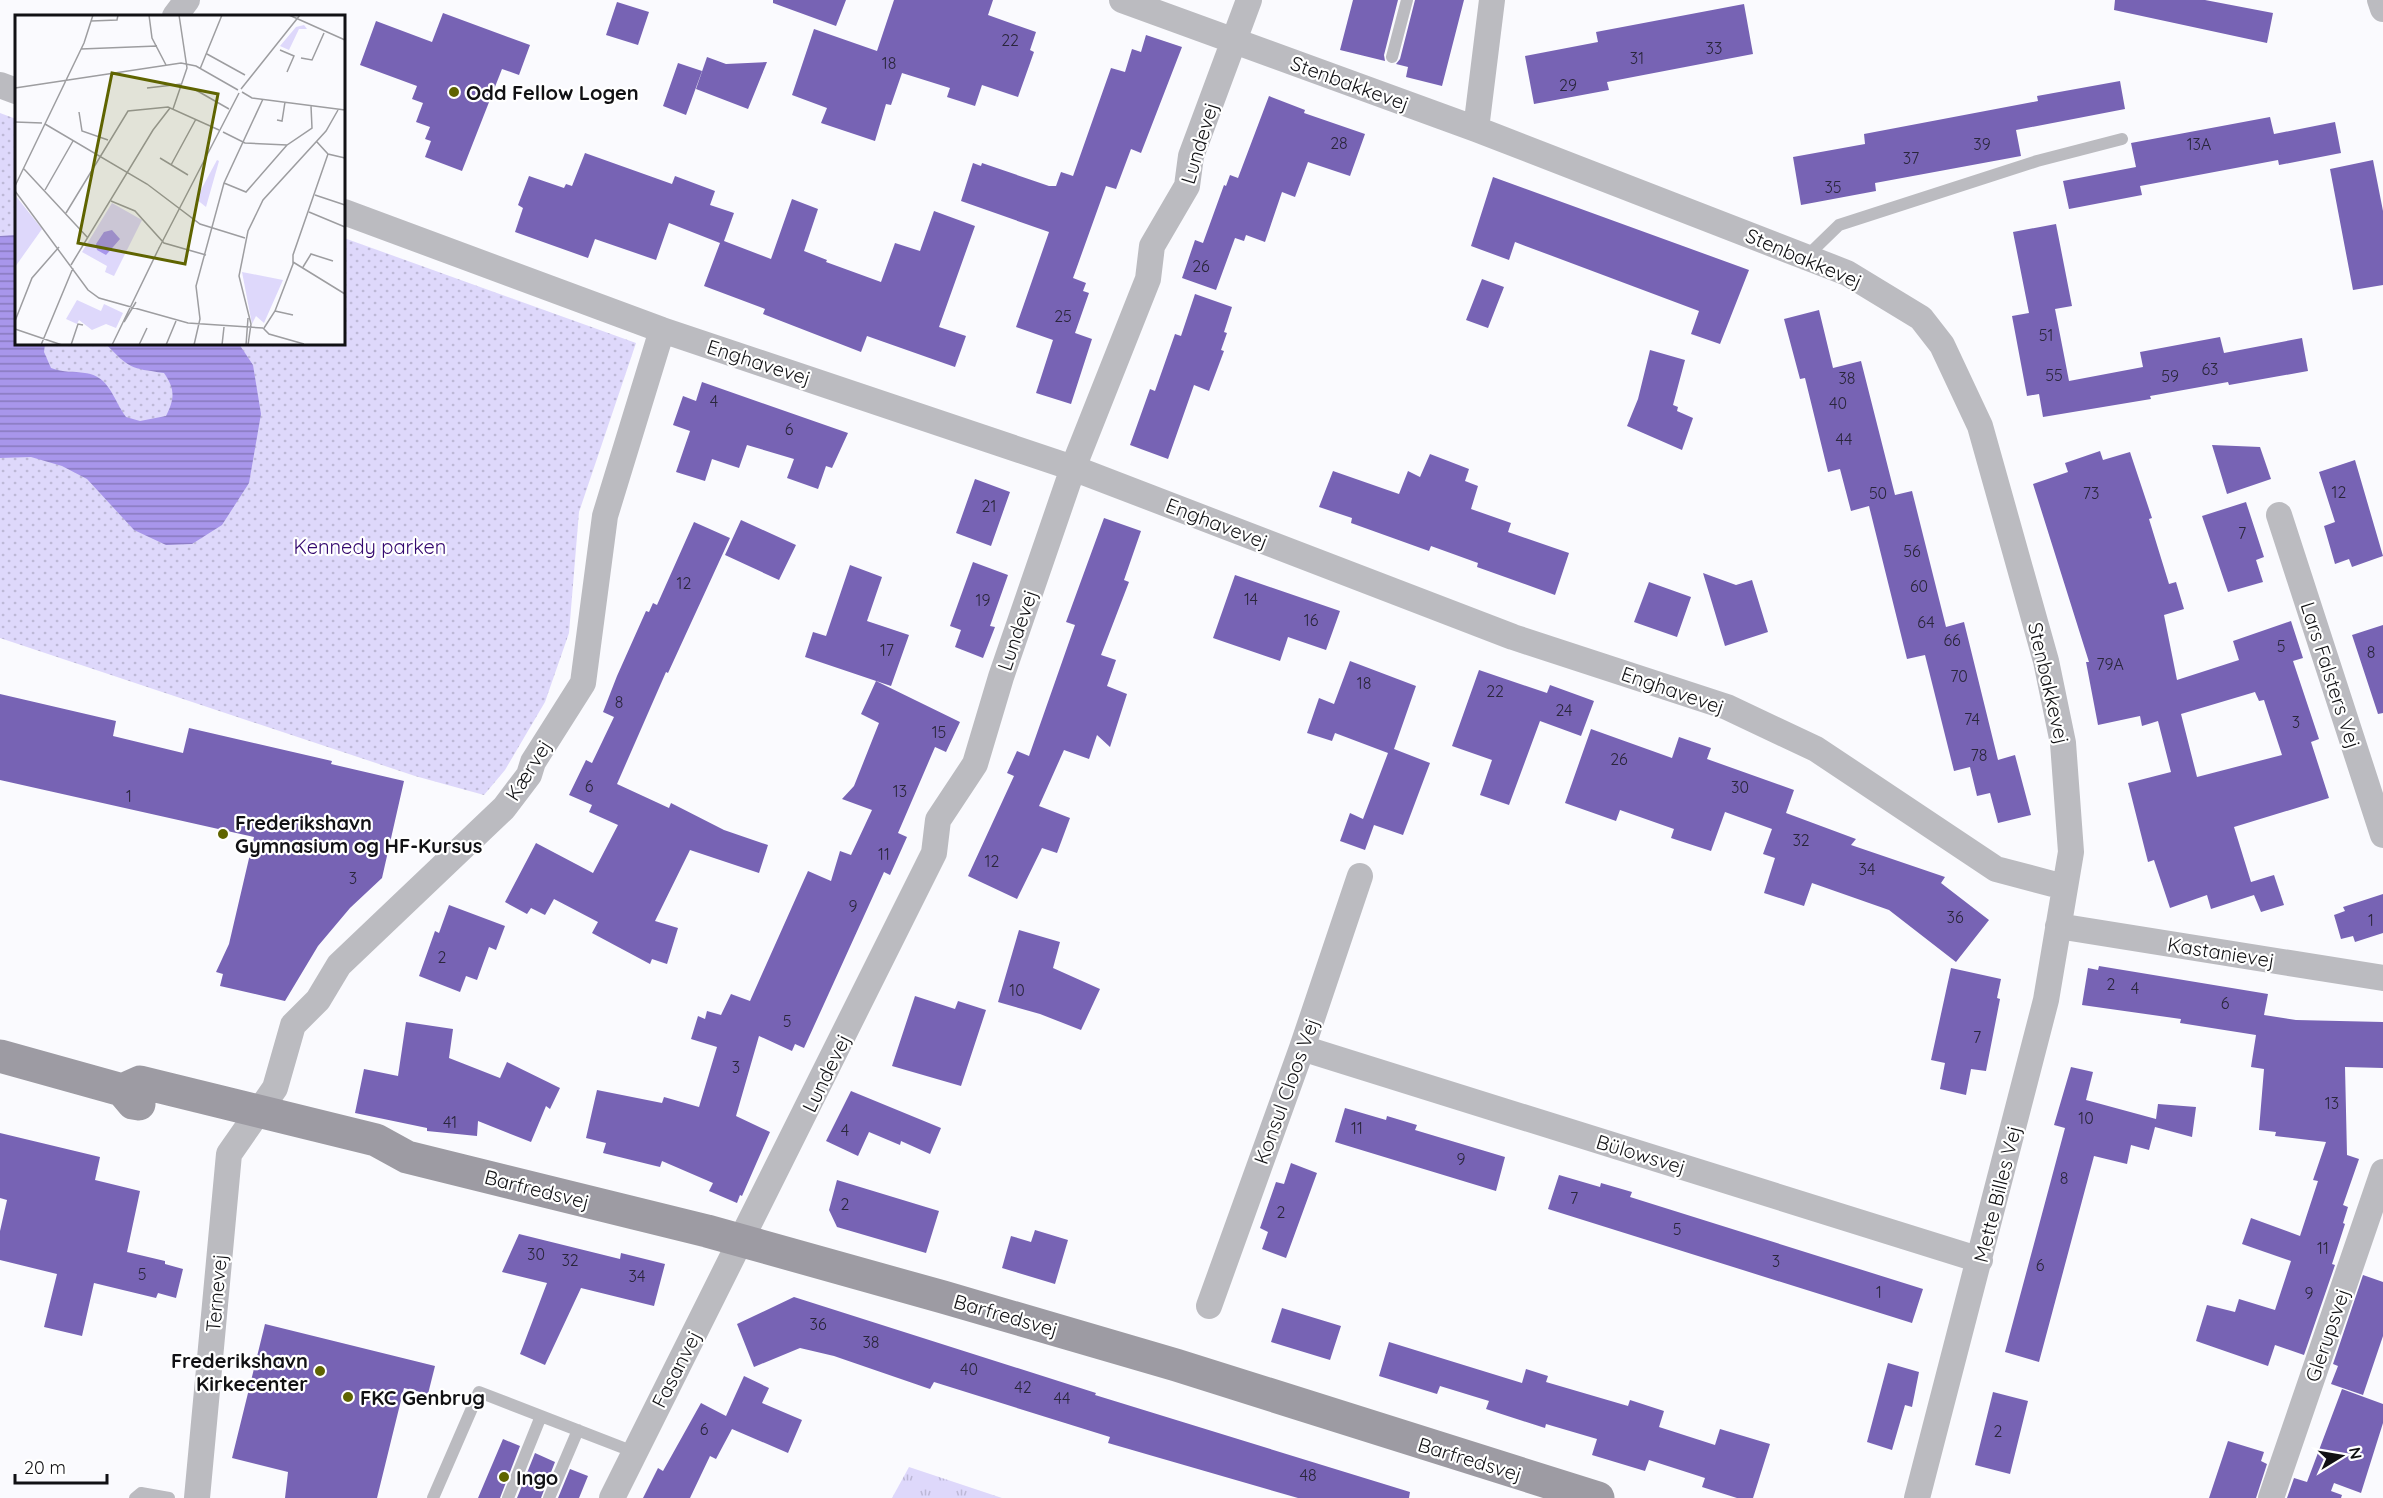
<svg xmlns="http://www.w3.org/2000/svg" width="2383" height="1498" font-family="Quicksand,sans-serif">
	<defs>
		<pattern id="grass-tufts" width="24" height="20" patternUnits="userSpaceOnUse" patternTransform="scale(1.5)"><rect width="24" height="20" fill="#ded8fb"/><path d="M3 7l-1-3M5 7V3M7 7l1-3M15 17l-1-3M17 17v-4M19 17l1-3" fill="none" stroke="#bdb8d6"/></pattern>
		<pattern id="park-dots" width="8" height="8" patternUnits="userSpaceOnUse" patternTransform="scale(1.5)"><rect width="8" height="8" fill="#ded8fb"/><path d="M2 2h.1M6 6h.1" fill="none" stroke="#bdb8d6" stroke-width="1.8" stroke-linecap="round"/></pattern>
		<pattern id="water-rules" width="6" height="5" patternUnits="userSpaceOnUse" patternTransform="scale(1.5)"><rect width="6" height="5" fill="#a896eb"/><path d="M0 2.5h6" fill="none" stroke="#8779bd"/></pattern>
	</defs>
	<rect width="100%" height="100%" fill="#fafafe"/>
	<path fill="url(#grass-tufts)" d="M909,1467L1002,1498H892Z"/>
	<path fill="url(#park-dots)" d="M0,113L16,119V344H344V238L636,343L579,512L569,633L545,702L505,770L484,795L415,776L0,638Z"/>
	<path fill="url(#water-rules)" d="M16,235V344H45L44,352L51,368C64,373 73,371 85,373C110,376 113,400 126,417L140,421L166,416C175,398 175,389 164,373C130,368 130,369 106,344H239L253,365L261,414L249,483L222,525L192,544L166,545L134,530L87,479L62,466L31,457L0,458V236Z"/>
	<path fill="#7763b4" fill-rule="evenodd" d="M773,0H846L836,26L773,3Z
		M894,0H993L988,15L1036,32L1030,50L1034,52L1018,97L982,85L975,106L947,97L950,88L902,73L891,105L886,104L875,141L821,123L827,108L792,95L814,29L877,51Z
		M1353,0H1398L1384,55L1385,61L1340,50Z
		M1415,0H1464L1442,86L1406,77L1408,67L1396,64L1400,59Z
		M2115,0H2205L2273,13L2267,43L2114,10Z
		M617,2L649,12L638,45L606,35Z
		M1744,4L1753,54L1607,82L1609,90L1534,104L1525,56L1598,42L1596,32Z
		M443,13L530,45L519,75L502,69L462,171L425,157L431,141L425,139L430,127L416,122L423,103L412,99L417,86L360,65L376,21L432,42Z
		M1146,35L1182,47L1141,153L1131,149L1116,189L1106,186L1073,278L1086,283L1083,291L1089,293L1075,333L1092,339L1071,404L1036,393L1053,340L1016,327L1049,232L961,201L973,163L981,166L982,163L1049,186H1056L1061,172L1073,176L1111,68L1125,72L1132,49L1141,52Z
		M707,57L726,64L767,62L748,109L696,89Z
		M678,63L702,71L686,115L663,106Z
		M2120,81L2125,109L2016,130L2021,156L1875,183L1876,191L1801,205L1793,157L1865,144L1864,134L2038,101L2037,96Z
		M1269,96L1305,110L1304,113L1365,134L1350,176L1308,162L1295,197L1282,192L1265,242L1246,235L1244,241L1235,238L1216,290L1182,278L1195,240L1203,243L1224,185L1226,186L1230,175L1238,178Z
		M2270,117L2274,134L2335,122L2341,153L2279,165L2278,160L2140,186L2142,195L2069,209L2063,181L2136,167L2131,143Z
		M585,153L672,184L675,176L715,191L710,205L734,213L724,241L771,259L792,199L818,209L804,251L827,260L826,262L881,282L895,243L920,251L934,211L975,226L939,327L966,336L955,367L867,336L861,352L763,314L765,309L704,286L720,243L669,223L656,260L595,239L588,258L515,232L523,208L518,205L529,176L564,188L566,184L572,186Z
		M2373,160L2383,211V285L2353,290L2330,169Z
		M1493,177L1749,270L1720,344L1691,334L1699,311L1515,242L1509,260L1471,246Z
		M2056,224L2072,306L2055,309L2069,381L2143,367L2140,352L2220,337L2224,353L2302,338L2308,371L2229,385L2228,382L2150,396L2151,399L2043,417L2039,394L2027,396L2012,316L2029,313L2013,232Z
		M1482,279L1504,287L1488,328L1466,320Z
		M1195,294L1232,307L1224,332L1227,333L1221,350L1224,351L1209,391L1194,385L1168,459L1130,445L1150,389L1155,391L1175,334L1181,336Z
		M1819,310L1833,368L1861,361L1895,495L1912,491L1946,627L1964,622L1998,760L2015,755L2031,815L1998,823L1990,793L1977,796L1970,767L1954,771L1925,655L1907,659L1869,506L1851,511L1840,469L1828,472L1805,378L1800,379L1784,319Z
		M1650,350L1685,360L1673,405L1678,407L1677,411L1693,418L1682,450L1627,426L1638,399Z
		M702,382L848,433L832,468L826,466L818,489L787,478L794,459L747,445L739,468L712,459L705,481L676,472L690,431L673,425L683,396L696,401Z
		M2212,445L2260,447L2271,479L2227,494Z
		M2100,451L2103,460L2130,452L2152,518L2149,519L2169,584L2176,582L2184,609L2164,615L2177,680L2239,660L2233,641L2291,621L2303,658L2293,661L2319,739L2311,742L2329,798L2234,827L2251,882L2274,875L2284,905L2261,912L2254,895L2211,909L2207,895L2170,908L2154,860L2148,862L2128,783L2171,772L2158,721L2142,726L2140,716L2098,725L2086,662H2089L2033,484L2068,472L2065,463ZM2255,692L2259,701L2264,700L2282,755L2197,777L2181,714Z
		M1430,454L1469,469L1465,481L1478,486L1471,509L1511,523L1508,532L1569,553L1555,595L1477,567L1478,563L1431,546L1429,551L1351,523L1352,518L1319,507L1333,471L1399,494L1408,471L1420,477Z
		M2355,460L2383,556L2352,567L2349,559L2335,564L2324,526L2335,522L2319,472Z
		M975,479L1010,492L991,546L956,533Z
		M2246,502L2264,557L2256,560L2263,582L2228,592L2202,516Z
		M1104,518L1141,531L1124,580L1129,582L1101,655L1116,660L1107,686L1127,694L1110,747L1097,735L1089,759L1064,750L1039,806L1070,818L1057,853L1042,848L1017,899L968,876L1014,776L1007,773L1017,751L1029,756L1075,625L1066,622Z
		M741,520L796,545L779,580L725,555Z
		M694,522L730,538L668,673L666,672L617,784L669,808L671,803L724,830L768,845L759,873L690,850L655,921L678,928L667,964L652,959L650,964L592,933L598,922L554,899L545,915L531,908L527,914L505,902L536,843L593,873L618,825L589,812L592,805L569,795L586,760L592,763L614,717L603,712L617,676L646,611L649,612L653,603L657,605Z
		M973,562L1008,575L990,626L995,627L983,658L955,647L961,630L950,626Z
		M850,565L882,577L867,621L909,635L891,686L805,657L813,632L826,636Z
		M1703,573L1736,585L1752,580L1768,632L1725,646Z
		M1235,575L1340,611L1326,650L1288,637L1280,661L1213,638Z
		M1649,582L1691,597L1677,637L1634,622Z
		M2383,625V713L2378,714L2352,635Z
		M1350,661L1416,686L1394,749L1430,763L1403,835L1374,825L1365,850L1340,841L1350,813L1363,819L1388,753L1335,733L1332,741L1307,733L1319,698L1334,704Z
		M1479,670L1547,693L1550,685L1594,701L1581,736L1540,721L1509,805L1480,795L1492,760L1452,746Z
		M876,681L960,722L946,752L935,747L898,833L907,837L890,875L884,872L804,1048L795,1044L792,1051L759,1036L736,1116L770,1132L742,1196L740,1195L737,1203L709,1191L713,1183L662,1161L660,1167L603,1153L606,1143L586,1138L597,1090L662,1103L664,1097L699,1107L717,1047L691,1039L698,1016L705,1019L707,1011L721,1015L731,994L750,1001L808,871L831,881L840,851L851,855L872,810L842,799L854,786L879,723L861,714Z
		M0,694L116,721L113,736L183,753L189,728L332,761L331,764L404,781L382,878L350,908L318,946L285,1001L220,986L223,974L216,972L229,944L254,837L0,780Z
		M1591,729L1672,758L1679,737L1711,748L1707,759L1794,790L1786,813L1856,839L1851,845L1945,877L1941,883L1989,920L1956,962L1889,910L1812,883L1804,906L1764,893L1775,858L1763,854L1772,829L1725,812L1711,851L1671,838L1674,829L1620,810L1616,821L1565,803Z
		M2383,894V933L2355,942L2353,936L2341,939L2334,915L2345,911L2343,907Z
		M449,905L505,926L496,950L489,947L477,980L466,976L460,992L419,976L435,931L439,933Z
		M1019,930L1060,942L1053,968L1100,989L1081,1030L1040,1014L998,1002Z
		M2099,966L2268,994L2264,1015L2296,1020L2383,1022V1068L2345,1067L2347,1155L2359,1159L2343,1205L2348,1207L2343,1223L2345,1224L2332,1264L2335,1265L2304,1355L2275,1345L2268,1366L2196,1341L2207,1305L2235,1312L2239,1299L2275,1310L2291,1261L2242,1244L2251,1218L2300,1236L2318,1181L2313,1180L2326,1142L2275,1136L2276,1132L2259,1130L2264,1069L2251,1067L2256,1035L2180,1023L2181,1019L2082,1005L2088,968L2098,970Z
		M1951,968L2001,979L1997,998L2000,999L1986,1071L1971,1069L1966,1095L1940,1089L1945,1063L1931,1060Z
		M915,996L955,1009L958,1001L986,1010L961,1086L892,1066Z
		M406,1022L453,1029L449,1058L500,1078L507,1062L560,1088L550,1109L546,1106L531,1142L478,1121L477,1136L427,1131V1128L355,1113L364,1069L398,1076Z
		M2071,1067L2093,1072L2086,1100L2156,1119L2158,1104L2196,1107L2192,1137L2155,1127L2149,1150L2131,1145L2127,1164L2094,1156L2039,1362L2005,1352L2065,1128L2054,1125Z
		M851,1091L941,1128L930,1154L901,1141L900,1145L869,1132L858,1156L826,1141Z
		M1345,1108L1386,1120L1387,1116L1417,1125L1415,1130L1505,1157L1496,1191L1335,1142Z
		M0,1133L100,1157L95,1180L140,1191L127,1252L165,1261V1264L183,1269L176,1298L158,1293L156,1298L94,1283L82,1336L44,1327L57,1274L0,1260V1231L7,1200L0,1198Z
		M1291,1163L1317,1173L1286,1258L1262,1249L1268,1232L1260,1228L1276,1182L1284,1184Z
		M1559,1175L1600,1187L1601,1183L1632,1192L1630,1197L1923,1289L1912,1323L1548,1209Z
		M837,1180L939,1211L926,1253L837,1227L829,1210Z
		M1035,1230L1068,1240L1055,1284L1002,1268L1011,1236L1031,1242Z
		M519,1234L620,1259L621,1253L665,1264L654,1306L581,1288L545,1365L520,1354L547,1283L502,1272Z
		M2363,1275L2383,1282V1336L2363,1395L2331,1384L2338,1366L2333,1364Z
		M794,1297L1096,1393L1095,1395L1410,1492L1409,1498H1298L1108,1443L1110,1437L934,1382L930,1389L834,1356L800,1348L754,1367L737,1324Z
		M1282,1308L1341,1326L1330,1360L1271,1342Z
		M265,1324L435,1366L428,1394L404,1388L377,1498H285L288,1472L232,1458Z
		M1389,1342L1522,1383L1526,1369L1548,1376L1546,1382L1628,1406L1630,1400L1664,1411L1659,1427L1715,1445L1720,1429L1770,1444L1753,1498H1737L1702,1487L1705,1478L1649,1460L1645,1471L1592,1455L1597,1439L1546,1424L1545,1428L1486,1409L1489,1401L1440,1386L1437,1394L1379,1376Z
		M1888,1363L1919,1372L1912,1407L1905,1405L1892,1450L1867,1442Z
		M744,1376L769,1388L762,1403L802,1420L788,1453L732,1429L716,1459L710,1456L690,1498H643L658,1468L663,1471L701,1403L726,1416Z
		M2342,1389L2383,1404V1423L2361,1493L2334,1483L2331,1491L2342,1495L2341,1498H2287L2294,1478L2307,1482Z
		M1993,1392L2028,1401L2010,1474L1975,1465Z
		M503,1439L520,1446L500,1498H478Z
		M2228,1441L2264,1452L2261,1461L2267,1464L2256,1498H2209Z
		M535,1453L555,1462L541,1498H517Z
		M570,1469L588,1476L579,1498H558Z"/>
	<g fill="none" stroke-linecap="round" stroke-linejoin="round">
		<path stroke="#bbbbc0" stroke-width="12" d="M1392,57L1407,0
			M1806,257L1839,225L2037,161L2122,139
			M135,1498L141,1493L169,1498
			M433,1498L479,1392L634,1452
			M508,1498L541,1416
			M549,1498L578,1430"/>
		<path stroke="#bbbbc0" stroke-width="26" d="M1122,0L1476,129L1847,273L1921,318L1942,345L1980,426L2046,661L2063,743L2071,852L2046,1000L1917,1498
			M2380,0L2383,9
			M175,16L187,0
			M0,85L16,91
			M1476,129L1492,0
			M344,212L662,330L1073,468L1513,637L1727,707L1816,749L1996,869L2064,887
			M2279,515L2383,835
			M2058,926L2383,978
			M1302,1048L1980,1260
			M1209,1306L1302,1048L1360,876
			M197,1498L229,1154L275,1088L293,1025L318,1000L339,965L504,808L529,775L533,762L583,683L605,516L662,330
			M612,1498L934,853L938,820L975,764L1001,677L1073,468L1148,279L1152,246L1187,186L1191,156L1249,0
			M2271,1498L2383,1172"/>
		<path stroke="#9d9ba3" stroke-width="33" d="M0,1056L122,1090L133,1103L139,1104
			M122,1090L140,1082L376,1140L407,1157L707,1231L943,1297L1176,1365L1598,1498"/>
	</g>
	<g fill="#5f6400" stroke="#fff" stroke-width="2">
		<circle cx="454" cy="92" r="6"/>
		<circle cx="223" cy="834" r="6"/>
		<circle cx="320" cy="1371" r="6"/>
		<circle cx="348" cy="1397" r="6"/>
		<circle cx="504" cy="1477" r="6"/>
	</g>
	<g text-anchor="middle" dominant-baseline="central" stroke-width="4.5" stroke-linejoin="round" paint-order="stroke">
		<g font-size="16" fill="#2a263c">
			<text x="1010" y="40">22</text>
			<text x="1714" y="48">33</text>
			<text x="1637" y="58">31</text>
			<text x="889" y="63">18</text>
			<text x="1568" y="85">29</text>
			<text x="1339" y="143">28</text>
			<text x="1982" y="144">39</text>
			<text x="2199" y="144">13A</text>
			<text x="1911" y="158">37</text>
			<text x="1833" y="187">35</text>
			<text x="1201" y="266">26</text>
			<text x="1063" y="316">25</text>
			<text x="2046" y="335">51</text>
			<text x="2210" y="369">63</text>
			<text x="2054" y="375">55</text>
			<text x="2170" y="376">59</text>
			<text x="1847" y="378">38</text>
			<text x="714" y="401">4</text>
			<text x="1838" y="403">40</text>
			<text x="789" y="429">6</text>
			<text x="1844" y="439">44</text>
			<text x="2339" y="492">12</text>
			<text x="1878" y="493">50</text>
			<text x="2091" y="493">73</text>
			<text x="989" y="506">21</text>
			<text x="2242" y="533">7</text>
			<text x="1912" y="551">56</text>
			<text x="684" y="583">12</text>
			<text x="1919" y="586">60</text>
			<text x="1251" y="599">14</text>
			<text x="983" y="600">19</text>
			<text x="1311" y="620">16</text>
			<text x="1926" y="622">64</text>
			<text x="1952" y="640">66</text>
			<text x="2281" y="646">5</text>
			<text x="887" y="650">17</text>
			<text x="2371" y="652">8</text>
			<text x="2110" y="664">79A</text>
			<text x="1959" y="676">70</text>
			<text x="1364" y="683">18</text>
			<text x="1495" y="691">22</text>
			<text x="619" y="702">8</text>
			<text x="1564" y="710">24</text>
			<text x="1972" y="719">74</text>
			<text x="2296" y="722">3</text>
			<text x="939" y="732">15</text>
			<text x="1979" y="755">78</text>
			<text x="1619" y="759">26</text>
			<text x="589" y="786">6</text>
			<text x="1740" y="787">30</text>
			<text x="900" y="791">13</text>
			<text x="129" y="796">1</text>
			<text x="1801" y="840">32</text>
			<text x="884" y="854">11</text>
			<text x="992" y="861">12</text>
			<text x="1867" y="869">34</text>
			<text x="353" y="878">3</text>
			<text x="853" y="906">9</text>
			<text x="1955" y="917">36</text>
			<text x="2371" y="920">1</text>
			<text x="442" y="957">2</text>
			<text x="2111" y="984">2</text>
			<text x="2135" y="988">4</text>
			<text x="1017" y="990">10</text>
			<text x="2225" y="1003">6</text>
			<text x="787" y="1021">5</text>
			<text x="1977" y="1037">7</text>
			<text x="736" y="1067">3</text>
			<text x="2332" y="1103">13</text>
			<text x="2086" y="1118">10</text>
			<text x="450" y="1122">41</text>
			<text x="1357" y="1128">11</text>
			<text x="845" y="1130">4</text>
			<text x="1461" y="1159">9</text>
			<text x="2064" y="1178">8</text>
			<text x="1574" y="1198">7</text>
			<text x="845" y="1204">2</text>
			<text x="1281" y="1212">2</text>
			<text x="1677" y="1229">5</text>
			<text x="2323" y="1248">11</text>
			<text x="536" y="1254">30</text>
			<text x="570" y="1260">32</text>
			<text x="1776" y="1261">3</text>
			<text x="2040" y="1265">6</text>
			<text x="142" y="1274">5</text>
			<text x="637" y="1276">34</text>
			<text x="1879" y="1292">1</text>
			<text x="2309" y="1293">9</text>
			<text x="818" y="1324">36</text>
			<text x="871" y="1342">38</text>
			<text x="969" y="1369">40</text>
			<text x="1023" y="1387">42</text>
			<text x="1062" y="1398">44</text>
			<text x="704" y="1429">6</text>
			<text x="1998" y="1431">2</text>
			<text x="1308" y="1475">48</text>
		</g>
		<g font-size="20" fill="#111114" stroke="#fff">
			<text transform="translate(1350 83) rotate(20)">Stenbakkevej</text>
			<text transform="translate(1199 143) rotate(-73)">Lundevej</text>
			<text transform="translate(1804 258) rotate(23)">Stenbakkevej</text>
			<text transform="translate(759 362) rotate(18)">Enghavevej</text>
			<text transform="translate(1217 523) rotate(21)">Enghavevej</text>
			<text transform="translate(1017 630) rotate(-71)">Lundevej</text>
			<text transform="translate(2331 675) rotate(72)">Lars Falsters Vej</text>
			<text transform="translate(2049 683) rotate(77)">Stenbakkevej</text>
			<text transform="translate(1673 690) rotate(19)">Enghavevej</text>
			<text transform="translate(528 770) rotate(-58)">Kærvej</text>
			<text transform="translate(2221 952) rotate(9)">Kastanievej</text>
			<text transform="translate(826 1073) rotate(-64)">Lundevej</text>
			<text transform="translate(1286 1091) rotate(-70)">Konsul Cloos Vej</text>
			<text transform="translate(1641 1154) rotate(17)">Bülowsvej</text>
			<text transform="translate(537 1189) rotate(14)">Barfredsvej</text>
			<text transform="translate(1997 1194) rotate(-76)">Mette Billes Vej</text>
			<text transform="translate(216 1293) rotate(-85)">Ternevej</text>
			<text transform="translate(1006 1315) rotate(16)">Barfredsvej</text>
			<text transform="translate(2327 1335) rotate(-71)">Glerupsvej</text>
			<text transform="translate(676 1369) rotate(-63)">Fasanvej</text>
			<text transform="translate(1470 1459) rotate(17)">Barfredsvej</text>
		</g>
		<g font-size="20" font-weight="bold" fill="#111114" stroke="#fff" text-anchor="start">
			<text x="466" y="92">Odd Fellow Logen</text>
			<text x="235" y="822">Frederikshavn<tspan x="235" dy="23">Gymnasium og HF-Kursus</tspan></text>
			<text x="308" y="1360" text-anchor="end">Frederikshavn<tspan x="308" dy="23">Kirkecenter</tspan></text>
			<text x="360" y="1397">FKC Genbrug</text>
			<text x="516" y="1477">Ingo</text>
		</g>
		<g font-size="20" fill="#33076e" stroke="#fff">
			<text x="370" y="546">Kennedy parken</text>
		</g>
	</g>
	<g transform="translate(15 15)">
		<rect width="330" height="330" fill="#fafafe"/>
		<path d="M289,10L292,14H284L274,35L265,31L281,12ZM202,145L204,146L191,192L181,184Z" fill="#ded8fb"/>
		<path d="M97,188L127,205L99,261L90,257L92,251L67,237ZM227,257L268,265L249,308L241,301L237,309Z" fill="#ded8fb"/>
		<path d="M0,180L27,214L0,252ZM62,285L86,296L89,289L108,298L101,313L91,309L77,315L64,305L62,309L51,304Z" fill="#ded8fb"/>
		<path d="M97,215L105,224L91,240L82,235L81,229L89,217Z" fill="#a896eb"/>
		<path fill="none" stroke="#9d9da0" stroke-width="1.5" d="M134,0L137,23L151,50M274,0L330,25M76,6L102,5L103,0M66,34L142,31M265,35L279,41L272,57M192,39L230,60M286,43L297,45L309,18M185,54L207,0M0,73L166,48L181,51L223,75M132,73L167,69M179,74L214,94M226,74L285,0M227,77L237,83L330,95M158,94L172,53L164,0M64,97L67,116L93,125M262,105L267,106L270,87M0,107L27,108M30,109L132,169L185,209L230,223M208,117L230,128L272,130L297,113L296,91M302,127L313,139L330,143M145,143L173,160M156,150L181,104M9,154L73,223M209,168L231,177L272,130M0,171L69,28L78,0M30,175L58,126M0,176L73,275L84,283L173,308L248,313M300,180L330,190M96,186L120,196L149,228L191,240M294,197L330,212M51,198L113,96L153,92L204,115M143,235L224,78M278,247L330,279M56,250L138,115L155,93M288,252L296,239L318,246M260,296L278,300M0,306L17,263L44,232M109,307L121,287M248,313L254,319L289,329M249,313L260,296L278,249V240L313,139M0,314L47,330M26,330L58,253M56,330L63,309L68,310M97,330L144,233M124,330L132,313M151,330L161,306M179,330L185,304L181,271L209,168L248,84M207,330L209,312M231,330L233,303M233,330L236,309L224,261L233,216L248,185L311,116L323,95"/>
		<path fill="#5f6400" fill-opacity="0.15" stroke="#5f6400" stroke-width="3" d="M97,58L203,79L170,249L63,228Z"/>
		<rect width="330" height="330" fill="none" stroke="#111114" stroke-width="3"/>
	</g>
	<g transform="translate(2341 1456) rotate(79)" stroke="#ffffff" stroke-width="4.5" paint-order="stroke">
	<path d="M0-4.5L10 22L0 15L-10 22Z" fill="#111114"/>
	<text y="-9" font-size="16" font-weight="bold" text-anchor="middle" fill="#111114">N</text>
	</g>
	<path d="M15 1474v9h92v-9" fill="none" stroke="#111114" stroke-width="3"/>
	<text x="24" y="1474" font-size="18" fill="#111114" stroke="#ffffff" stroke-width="4.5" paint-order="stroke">20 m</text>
</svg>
